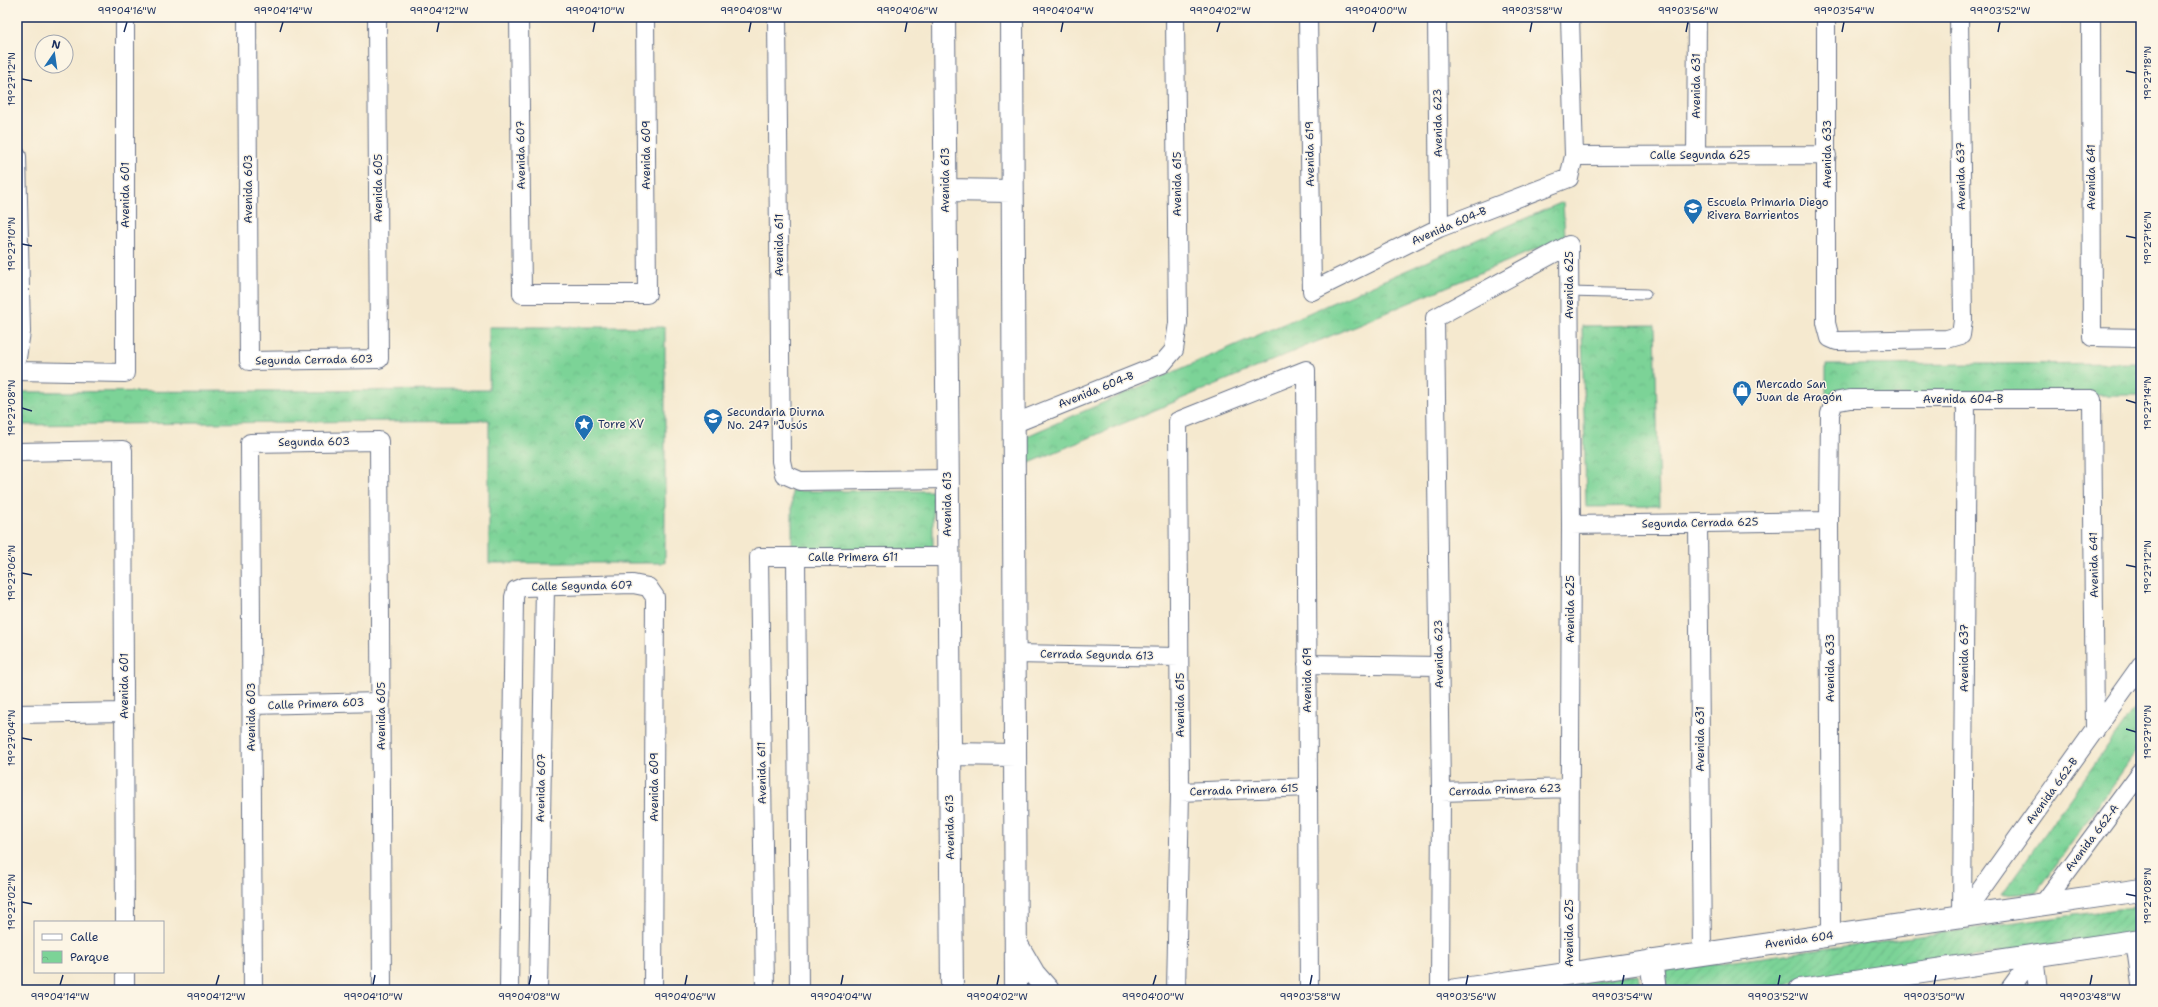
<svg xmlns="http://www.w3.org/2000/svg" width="2158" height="1007" font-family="'Shantell Sans',sans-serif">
	<defs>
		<pattern id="park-crowns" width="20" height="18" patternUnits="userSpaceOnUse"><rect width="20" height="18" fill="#7cd397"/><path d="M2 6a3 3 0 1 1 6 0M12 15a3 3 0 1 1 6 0" fill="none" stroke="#6bb585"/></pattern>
		<pattern id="garden-furrows" width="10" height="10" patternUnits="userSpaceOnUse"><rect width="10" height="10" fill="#7cd397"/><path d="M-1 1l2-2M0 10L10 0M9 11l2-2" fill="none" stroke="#6bb585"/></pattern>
	</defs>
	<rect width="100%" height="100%" fill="#fcf5e5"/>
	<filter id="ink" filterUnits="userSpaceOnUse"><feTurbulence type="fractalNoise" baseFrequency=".025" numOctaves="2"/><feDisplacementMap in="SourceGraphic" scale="8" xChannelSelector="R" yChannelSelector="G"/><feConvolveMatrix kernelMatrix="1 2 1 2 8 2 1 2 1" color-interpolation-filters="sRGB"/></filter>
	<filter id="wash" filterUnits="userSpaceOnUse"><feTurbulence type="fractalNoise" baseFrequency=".012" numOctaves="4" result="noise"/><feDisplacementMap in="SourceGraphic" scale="16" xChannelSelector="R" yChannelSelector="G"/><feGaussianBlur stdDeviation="0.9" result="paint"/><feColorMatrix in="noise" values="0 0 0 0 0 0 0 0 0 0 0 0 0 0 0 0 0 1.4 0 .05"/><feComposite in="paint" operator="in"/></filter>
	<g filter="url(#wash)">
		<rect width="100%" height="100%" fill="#f5e9cf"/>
		<path fill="url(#park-crowns)" stroke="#4c817a" d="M1563,202L1565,237L1027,464V436Z
			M1655,325L1659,506L1586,507L1582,326Z
			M489,327H665V563H489V420L17,425V392L489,390Z
			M2141,363V395L1826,396V365Z
			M792,491H933V550H792Z
			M2141,699V745L2036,893L2001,895Z"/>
		<path fill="url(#garden-furrows)" stroke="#4c817a" d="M2141,906V932L1748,990H1663L1660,971Z
			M1638,974L1641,990H1527Z"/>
	</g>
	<g filter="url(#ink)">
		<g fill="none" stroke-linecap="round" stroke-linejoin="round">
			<g stroke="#677086" stroke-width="11">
				<path id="service" d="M1569,292L1646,294"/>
			</g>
			<g stroke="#677086" stroke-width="20">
				<path id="minor" d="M247,17L249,361L379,359L377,17
					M519,17L522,294H647L645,17
					M777,17L781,461L784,474L800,481L947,479
					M1308,17L1312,291L1439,228L1569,178L1574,156L1570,17
					M1437,17L1439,228
					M1826,17V323L1830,338L1837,341L1947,339L1961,335L1963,320L1959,17
					M2091,17L2092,337L2141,338
					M1696,155L1697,17
					M17,156L21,332L17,358
					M1574,156L1827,155
					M17,371L125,373V17
					M1013,424L1162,364L1174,350L1178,323L1175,17
					M17,452L123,450L125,922
					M1698,523L1702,954
					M1571,525L1829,521
					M796,557L799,990
					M1014,654L1179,657
					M1307,664L1439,666
					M251,705L381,702
					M17,714L124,712
					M1180,792L1308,787
					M1441,792L1569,788
					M2043,904L2141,772
					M1962,916L1966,399
					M1962,916L2141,665
					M1831,935L1829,521L1830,414L1834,402L1850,399H2092L2095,731
					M2135,941L2141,984
					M2034,956L2038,990
					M125,972V990
					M253,990L250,443L379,441L382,990
					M509,990L514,597L516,590L523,587L633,584L648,587L655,597L653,990
					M538,990L545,587
					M765,990L759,557H947
					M1176,990L1180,792L1178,421L1306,370L1309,990
					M1440,990L1441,792L1435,318L1569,245L1571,525L1569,973
					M2009,990L2034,956"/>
			</g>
			<g stroke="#677086" stroke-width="24">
				<path id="tertiary" d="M944,17L952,990
					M1012,17L1016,990
					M945,190L1012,191
					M949,754L1015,755
					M1016,943L1034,974L1048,990
					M1651,961L1655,990
					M1456,990L2141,890
					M1800,990L2141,940"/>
			</g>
			<use href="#service" stroke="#fff" stroke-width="9"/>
			<use href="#minor" stroke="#fff" stroke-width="18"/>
			<use href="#tertiary" stroke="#fff" stroke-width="22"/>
		</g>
	</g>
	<path fill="none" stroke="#1b2f5e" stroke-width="1.5" d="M124,32L127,22M280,32L283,22M437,32L439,22M593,32L595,22M749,32L751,22M905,32L907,22M1061,32L1063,22M1217,32L1220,22M1373,32L1376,22M1530,32L1532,22M1686,32L1688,22M1842,32L1844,22M1998,32L2000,22M2126,71L2136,73M22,79L32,81M2126,236L2136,238M22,244L32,246M2126,400L2136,403M22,408L32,411M2126,565L2136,567M22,573L32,575M2126,729L2136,732M22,738L32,740M2126,894L2136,896M22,902L32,904M60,985L63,975M216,985L219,975M373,985L375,975M529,985L531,975M685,985L687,975M841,985L843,975M997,985L999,975M1153,985L1156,975M1310,985L1312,975M1466,985L1468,975M1622,985L1624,975M1778,985L1780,975M1934,985L1936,975M2090,985L2092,975"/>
	<defs>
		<g id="school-pin" transform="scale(1)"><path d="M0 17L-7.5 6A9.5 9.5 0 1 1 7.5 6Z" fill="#1f6fb2" stroke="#fcf5e5"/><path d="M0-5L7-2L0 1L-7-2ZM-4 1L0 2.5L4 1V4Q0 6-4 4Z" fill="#fff"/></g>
		<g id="shop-pin" transform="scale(1)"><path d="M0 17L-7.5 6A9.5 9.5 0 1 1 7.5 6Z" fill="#1f6fb2" stroke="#fcf5e5"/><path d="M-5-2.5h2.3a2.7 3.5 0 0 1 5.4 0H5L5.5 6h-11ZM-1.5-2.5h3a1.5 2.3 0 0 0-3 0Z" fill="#fff"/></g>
		<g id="sight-pin" transform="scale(1)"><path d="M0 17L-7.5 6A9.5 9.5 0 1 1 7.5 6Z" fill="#1f6fb2" stroke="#fcf5e5"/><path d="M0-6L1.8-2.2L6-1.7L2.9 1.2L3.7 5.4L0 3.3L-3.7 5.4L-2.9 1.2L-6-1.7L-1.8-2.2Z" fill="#fff"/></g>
	</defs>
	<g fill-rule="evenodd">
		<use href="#school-pin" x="1693" y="208"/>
		<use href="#shop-pin" x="1742" y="390"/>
		<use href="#school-pin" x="713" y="418"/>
		<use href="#sight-pin" x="584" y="424"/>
	</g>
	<g text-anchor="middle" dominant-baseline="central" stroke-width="3" stroke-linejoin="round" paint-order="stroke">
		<g font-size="11" fill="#1b2f5e" stroke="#fcf5e5">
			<text transform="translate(1696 86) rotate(-90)">Avenida 631</text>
			<text transform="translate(1438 123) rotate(-91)">Avenida 623</text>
			<text transform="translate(1310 154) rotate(-91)">Avenida 619</text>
			<text transform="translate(1827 154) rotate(-90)">Avenida 633</text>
			<text transform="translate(521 155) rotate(-91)">Avenida 607</text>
			<text transform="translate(646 155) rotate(-90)">Avenida 609</text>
			<text x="1700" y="155">Calle Segunda 625</text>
			<text transform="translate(1961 176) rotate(-91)">Avenida 637</text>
			<text transform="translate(2091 177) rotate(-90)">Avenida 641</text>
			<text transform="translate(945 180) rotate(-90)">Avenida 613</text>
			<text transform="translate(1177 184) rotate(-90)">Avenida 615</text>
			<text transform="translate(378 188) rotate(-90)">Avenida 605</text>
			<text transform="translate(248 189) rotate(-90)">Avenida 603</text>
			<text transform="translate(125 195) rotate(-90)">Avenida 601</text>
			<text transform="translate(1449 226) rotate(-23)">Avenida 604-B</text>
			<text transform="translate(779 245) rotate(-90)">Avenida 611</text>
			<text transform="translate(1569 285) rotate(-90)">Avenida 625</text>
			<text transform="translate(314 360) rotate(-1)">Segunda Cerrada 603</text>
			<text transform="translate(1096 390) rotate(-22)">Avenida 604-B</text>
			<text x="1963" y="399">Avenida 604-B</text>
			<text transform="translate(314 442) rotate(-1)">Segunda 603</text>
			<text transform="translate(947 504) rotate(-90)">Avenida 613</text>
			<text transform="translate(1700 523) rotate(-1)">Segunda Cerrada 625</text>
			<text x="853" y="557">Calle Primera 611</text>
			<text transform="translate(2094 565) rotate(-91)">Avenida 641</text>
			<text transform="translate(582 586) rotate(-1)">Calle Segunda 607</text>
			<text transform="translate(1570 609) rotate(-90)">Avenida 625</text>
			<text transform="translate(1439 654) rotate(-91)">Avenida 623</text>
			<text transform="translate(1097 655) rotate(1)">Cerrada Segunda 613</text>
			<text transform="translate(1964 658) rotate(-90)">Avenida 637</text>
			<text transform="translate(1830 668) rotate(-90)">Avenida 633</text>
			<text transform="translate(1307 680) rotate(-90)">Avenida 619</text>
			<text transform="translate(124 686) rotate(-90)">Avenida 601</text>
			<text transform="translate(316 704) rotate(-2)">Calle Primera 603</text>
			<text transform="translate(1180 705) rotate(-90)">Avenida 615</text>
			<text transform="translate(381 716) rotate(-90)">Avenida 605</text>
			<text transform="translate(251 717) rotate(-90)">Avenida 603</text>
			<text transform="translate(1700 739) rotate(-90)">Avenida 631</text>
			<text transform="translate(762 773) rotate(-91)">Avenida 611</text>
			<text transform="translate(654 787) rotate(-90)">Avenida 609</text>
			<text transform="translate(541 788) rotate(-89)">Avenida 607</text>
			<text transform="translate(1244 790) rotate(-2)">Cerrada Primera 615</text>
			<text transform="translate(1505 790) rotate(-2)">Cerrada Primera 623</text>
			<text transform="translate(2052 791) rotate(-54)">Avenida 662-B</text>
			<text transform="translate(950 827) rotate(-91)">Avenida 613</text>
			<text transform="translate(2092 838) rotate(-53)">Avenida 662-A</text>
			<text transform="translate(1569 933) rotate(-90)">Avenida 625</text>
			<text transform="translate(1799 940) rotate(-8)">Avenida 604</text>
		</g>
		<g font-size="11" fill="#1b2f5e" stroke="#fcf5e5" text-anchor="start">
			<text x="1707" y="202">Escuela Primaria Diego<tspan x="1707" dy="13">Rivera Barrientos</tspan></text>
			<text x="1756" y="384">Mercado San<tspan x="1756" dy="13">Juan de Aragón</tspan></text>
			<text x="727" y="412">Secundaria Diurna<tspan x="727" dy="13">No. 247 "Jusús</tspan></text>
			<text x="598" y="424">Torre XV</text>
		</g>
	</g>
	<rect width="2158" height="1007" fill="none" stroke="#fcf5e5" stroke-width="44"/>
	<rect x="34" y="921" width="130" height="52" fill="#fcf5e5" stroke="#a2a6af"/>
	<rect x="42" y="934" width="20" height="6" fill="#ffffff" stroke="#a2a6af"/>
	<text x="70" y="941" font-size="12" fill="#1b2f5e">Calle</text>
	<rect x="42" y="951" width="20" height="12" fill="url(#park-crowns)" stroke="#a2a6af"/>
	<text x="70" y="961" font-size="12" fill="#1b2f5e">Parque</text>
	<g transform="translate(54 54) rotate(13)"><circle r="19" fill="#fcf5e5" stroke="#a2a6af"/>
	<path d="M0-3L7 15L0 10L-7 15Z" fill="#1f6fb2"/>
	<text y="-6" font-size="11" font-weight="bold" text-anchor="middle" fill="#1b2f5e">N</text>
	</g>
	<rect x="22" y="22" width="2114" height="963" fill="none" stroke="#1b2f5e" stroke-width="1.5"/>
	<g font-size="10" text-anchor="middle" fill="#1b2f5e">
		<text x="127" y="14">99°04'16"W</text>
		<text x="283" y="14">99°04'14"W</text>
		<text x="439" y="14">99°04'12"W</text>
		<text x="595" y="14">99°04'10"W</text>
		<text x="751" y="14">99°04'08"W</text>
		<text x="907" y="14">99°04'06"W</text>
		<text x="1063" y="14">99°04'04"W</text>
		<text x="1220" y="14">99°04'02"W</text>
		<text x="1376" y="14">99°04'00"W</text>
		<text x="1532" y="14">99°03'58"W</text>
		<text x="1688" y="14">99°03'56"W</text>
		<text x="1844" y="14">99°03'54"W</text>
		<text x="2000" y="14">99°03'52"W</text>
		<text transform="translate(2147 73) rotate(-90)" y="4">19°27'18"N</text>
		<text transform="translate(11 79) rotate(-90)" y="4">19°27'12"N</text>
		<text transform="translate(2147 238) rotate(-90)" y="4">19°27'16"N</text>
		<text transform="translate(11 244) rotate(-90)" y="4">19°27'10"N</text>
		<text transform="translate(2147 403) rotate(-90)" y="4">19°27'14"N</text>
		<text transform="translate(11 408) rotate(-90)" y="4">19°27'08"N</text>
		<text transform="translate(2147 567) rotate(-90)" y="4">19°27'12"N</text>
		<text transform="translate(11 573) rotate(-90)" y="4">19°27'06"N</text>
		<text transform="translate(2147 732) rotate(-90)" y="4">19°27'10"N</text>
		<text transform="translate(11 738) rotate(-90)" y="4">19°27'04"N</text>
		<text transform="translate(2147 896) rotate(-90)" y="4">19°27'08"N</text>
		<text transform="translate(11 902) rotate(-90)" y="4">19°27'02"N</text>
		<text x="60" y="1000">99°04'14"W</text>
		<text x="216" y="1000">99°04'12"W</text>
		<text x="373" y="1000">99°04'10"W</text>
		<text x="529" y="1000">99°04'08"W</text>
		<text x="685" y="1000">99°04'06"W</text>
		<text x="841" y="1000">99°04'04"W</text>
		<text x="997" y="1000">99°04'02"W</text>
		<text x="1153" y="1000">99°04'00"W</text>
		<text x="1310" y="1000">99°03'58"W</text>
		<text x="1466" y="1000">99°03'56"W</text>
		<text x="1622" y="1000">99°03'54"W</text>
		<text x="1778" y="1000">99°03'52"W</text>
		<text x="1934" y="1000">99°03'50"W</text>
		<text x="2090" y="1000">99°03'48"W</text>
	</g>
</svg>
